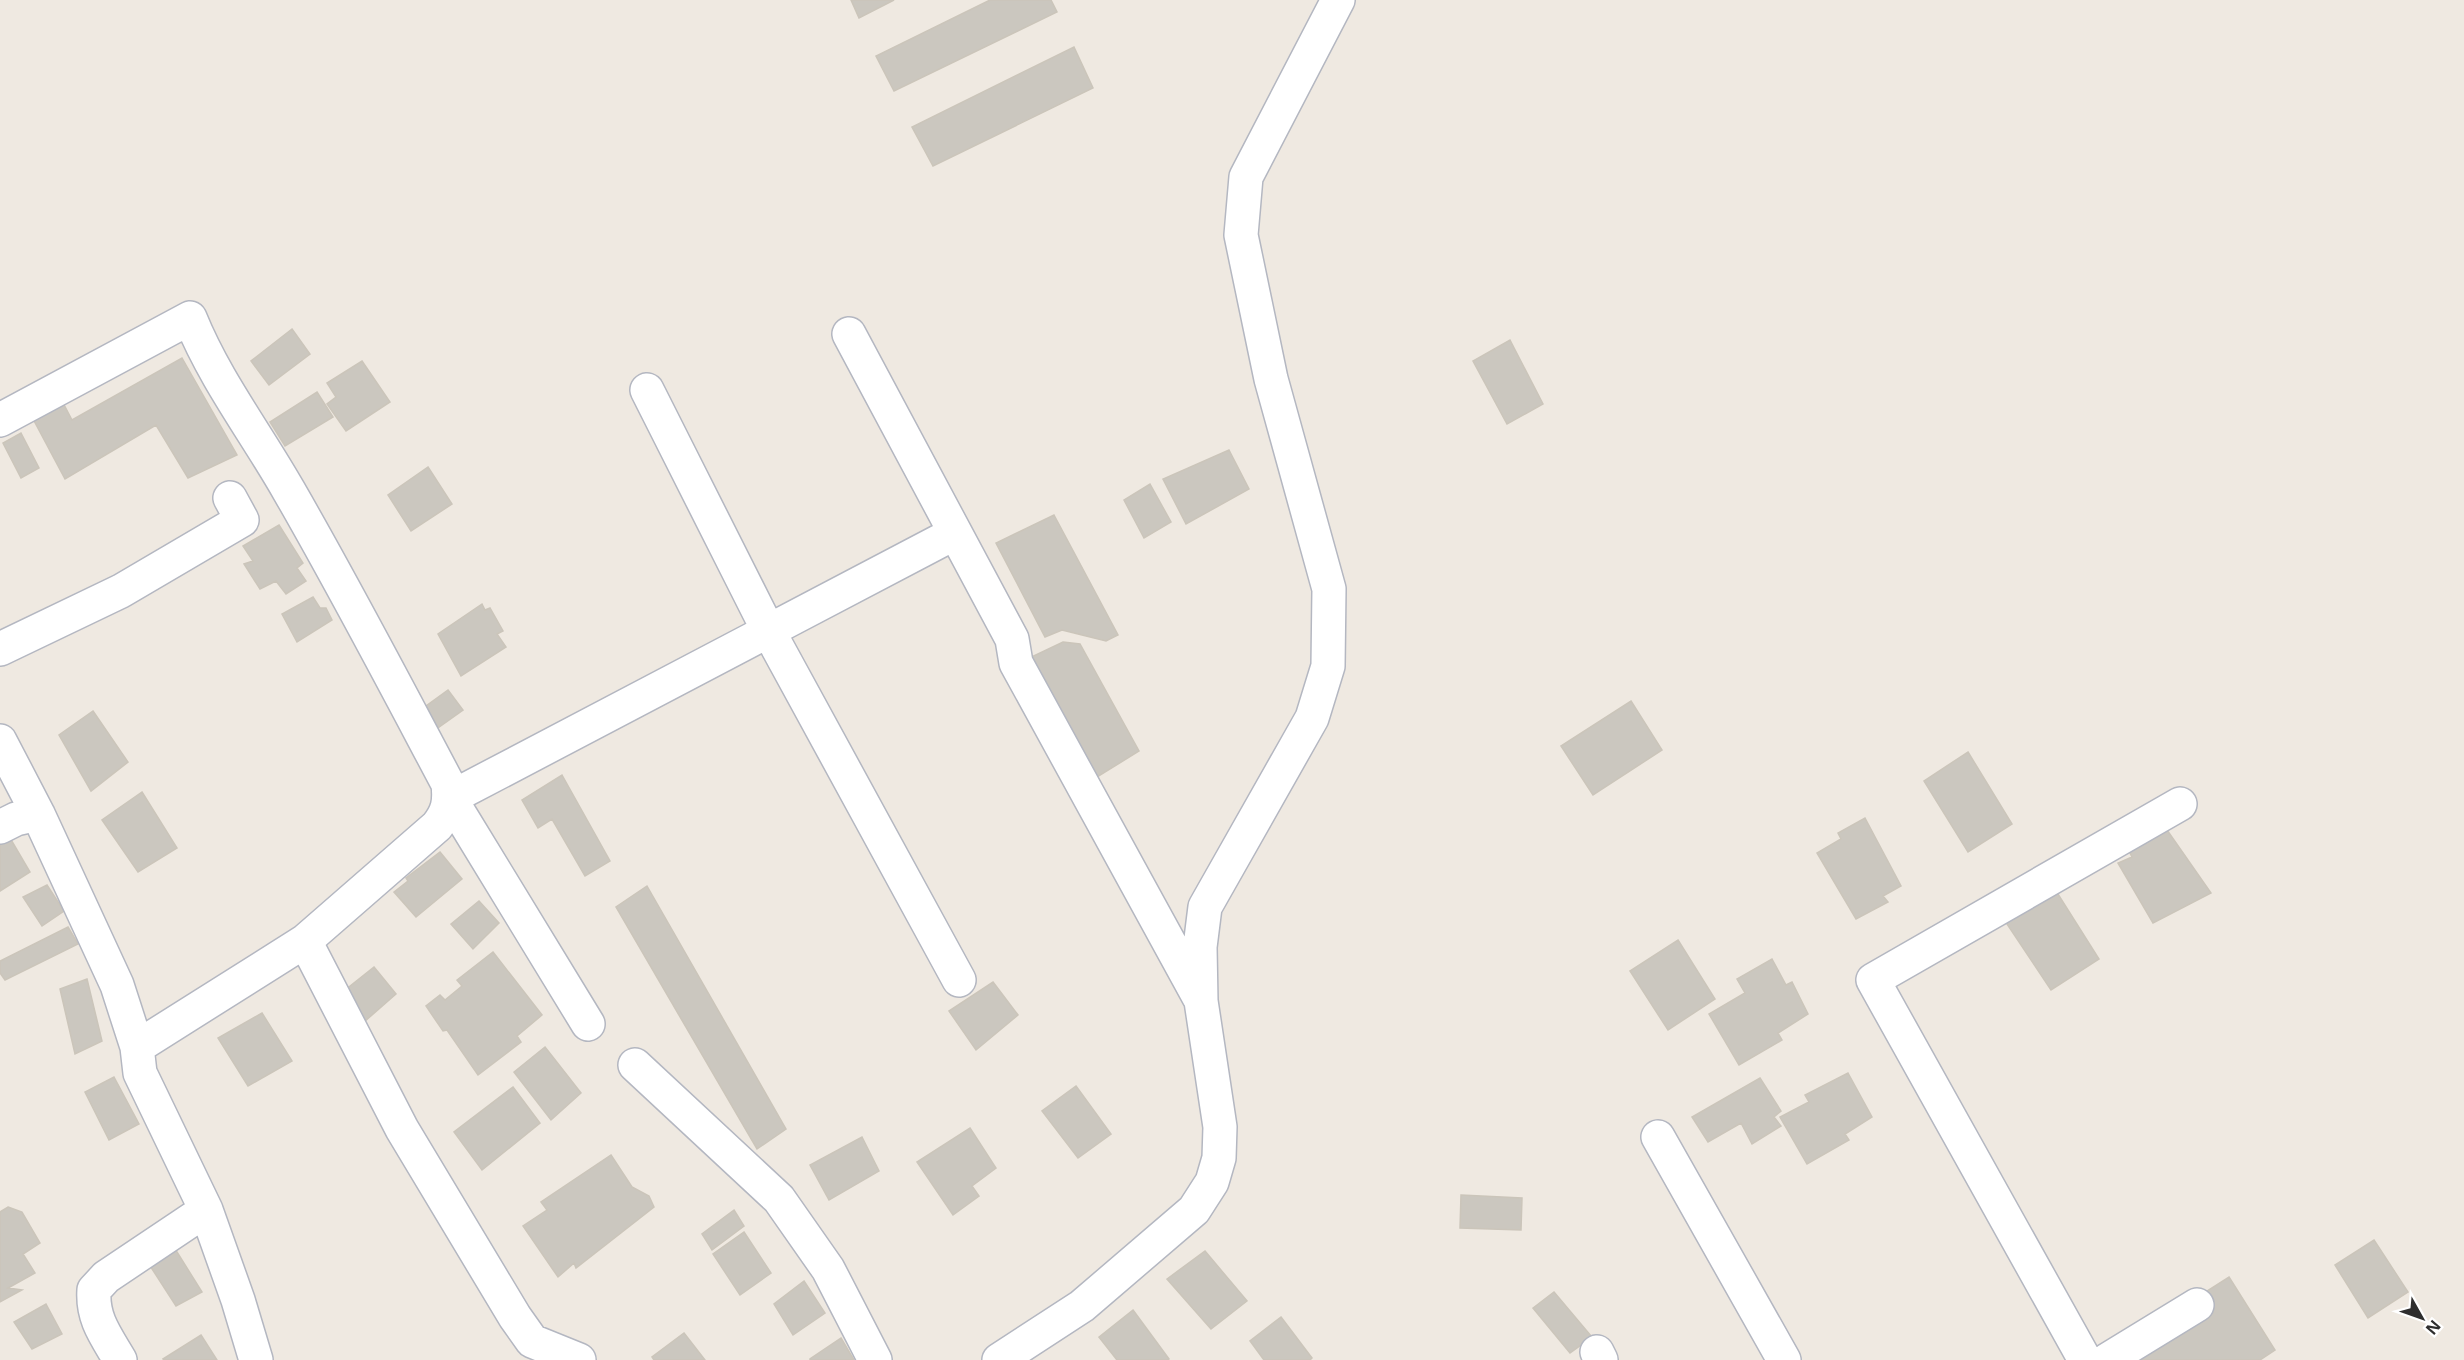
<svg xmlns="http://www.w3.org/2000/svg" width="2464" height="1360" font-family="'Noto Sans',sans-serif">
	<rect width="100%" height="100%" fill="#efe9e1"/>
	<path fill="#cbc7bf" stroke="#cbc5ba" stroke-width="1.5" d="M851,0H894L859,18Z
		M990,0H1051L1057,12L894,91L876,56Z
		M1074,47L1093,88L933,166L912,127Z
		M292,329L310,354L269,385L251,361Z
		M1510,340L1543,404L1507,424L1473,361Z
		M182,358L237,455L188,478L156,425L65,479L31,415L61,399L72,420Z
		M362,361L390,402L346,431L327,404L336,397L327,383Z
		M317,392L333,417L285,446L270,422Z
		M21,433L39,468L21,478L3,443Z
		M1229,450L1249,489L1186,524L1163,479Z
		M428,467L452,504L411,531L388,495Z
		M1150,484L1171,522L1144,538L1124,500Z
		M1054,515L1118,635L1106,641L1062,630L1045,637L996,543Z
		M279,525L303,563L297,568L306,581L286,594L276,581L260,589L244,564L253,561L243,546Z
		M313,597L320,608H326L332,620L297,642L282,614Z
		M482,604L485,610L490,608L503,631L497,634L506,647L461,676L438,634Z
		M1063,642L1080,644L1139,751L1089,782L1025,660Z
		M448,690L463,710L428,735L415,714Z
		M1631,701L1662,750L1593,795L1561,746Z
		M93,711L128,762L91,791L59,735Z
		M1968,752L2012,824L1968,852L1924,781Z
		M562,775L610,861L585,876L552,819L538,828L522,800Z
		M142,792L177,848L138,872L102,820Z
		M1865,818L1901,886L1883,896L1888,902L1856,919L1817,853L1841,839L1838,833Z
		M2167,830L2211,893L2153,923L2118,863L2132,857L2128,849Z
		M10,838L30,872L0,891V841Z
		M440,852L462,879L416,917L394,892L408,881L406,878Z
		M47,885L64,911L42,926L23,897Z
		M647,886L786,1129L757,1149L616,907Z
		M2056,891L2099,959L2051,990L2005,921Z
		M479,901L499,923L473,949L451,924Z
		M68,927L78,944L5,980L0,973V961Z
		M1678,940L1715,999L1668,1030L1630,971Z
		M493,952L542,1015L517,1036L521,1042L478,1075L447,1030L443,1031L426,1006L440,995L445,1000L462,986L457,980Z
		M1772,959L1786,985L1792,982L1808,1014L1778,1033L1782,1040L1739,1065L1709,1014L1745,993L1737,979Z
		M374,967L396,994L364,1022L340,994Z
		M87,979L102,1041L75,1054L60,989Z
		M993,982L1018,1015L976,1050L949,1011Z
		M262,1013L292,1061L248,1086L218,1038Z
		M545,1047L581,1093L551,1120L514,1072Z
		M1848,1073L1872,1117L1845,1134L1849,1140L1807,1164L1780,1117L1809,1102L1805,1095Z
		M114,1077L139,1124L109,1140L85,1092Z
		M1760,1078L1781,1111L1774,1117L1781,1126L1752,1144L1741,1123L1708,1142L1692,1117Z
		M1076,1086L1111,1134L1078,1158L1042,1111Z
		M513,1087L540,1123L482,1170L454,1132Z
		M970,1128L996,1168L972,1186L979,1196L953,1215L917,1162Z
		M862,1137L879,1171L829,1200L810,1165Z
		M611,1155L632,1187L649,1196L654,1207L576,1268L574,1263L558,1277L523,1226L547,1210L541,1202Z
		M1461,1195L1522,1198L1521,1230L1460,1228Z
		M8,1207L22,1212L40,1243L23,1254L35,1273L8,1288L22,1290L0,1302V1212Z
		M734,1210L744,1226L712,1250L702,1234Z
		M744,1232L771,1273L740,1295L713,1254Z
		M2374,1240L2408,1292L2368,1318L2335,1265Z
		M172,1244L202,1292L176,1306L145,1258Z
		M1205,1251L1247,1301L1211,1329L1167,1279Z
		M2229,1277L2275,1350L2260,1360H2099Z
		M804,1281L825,1313L793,1335L774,1304Z
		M1554,1292L1592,1337L1570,1353L1533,1308Z
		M46,1304L62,1334L32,1349L14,1322Z
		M1133,1310L1169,1359L1168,1360H1117L1099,1337Z
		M1281,1317L1312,1358L1310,1360H1264L1250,1341Z
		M684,1333L705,1360H654L652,1357Z
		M201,1335L217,1360H164L163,1359Z
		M841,1338L854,1360H810V1359Z"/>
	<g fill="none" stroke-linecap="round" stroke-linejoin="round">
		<g stroke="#b4b7c1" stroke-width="36">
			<path id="minor" d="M849,334L1012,639L1016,663L1199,997
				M647,390L768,630L959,980
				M0,420L190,318C215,380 256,433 289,491C345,588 396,686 448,784C450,802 448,812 437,826L305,941L137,1047L117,985L38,814L0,741
				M0,649L121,591L242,520L230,498
				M0,827L16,819L38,814
				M305,941L402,1129L515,1317L532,1341L579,1360
				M588,1024L450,798L955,533
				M137,1047L140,1073L206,1210L238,1300L256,1360
				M635,1065L779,1199L828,1269L875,1360
				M1658,1137L1784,1360
				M1597,1352L1601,1360
				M120,1360C106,1336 92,1319 94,1290L106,1277L206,1210
				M999,1360L1082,1306L1194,1210L1212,1182L1219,1158L1220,1127L1201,1001L1200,947L1205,907L1312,718L1328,666L1329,589L1271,379L1241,235L1246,177L1338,0
				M2085,1360L1873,980L2180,804
				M2107,1360L2197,1305"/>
		</g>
		<use href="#minor" stroke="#fff" stroke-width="33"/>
	</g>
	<g transform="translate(2422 1318) rotate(130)" stroke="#ffffff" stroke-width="4.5" paint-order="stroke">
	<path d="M0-4.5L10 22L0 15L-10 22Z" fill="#2e2e2e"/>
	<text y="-9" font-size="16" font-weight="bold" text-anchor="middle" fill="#2e2e2e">N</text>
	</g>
</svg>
